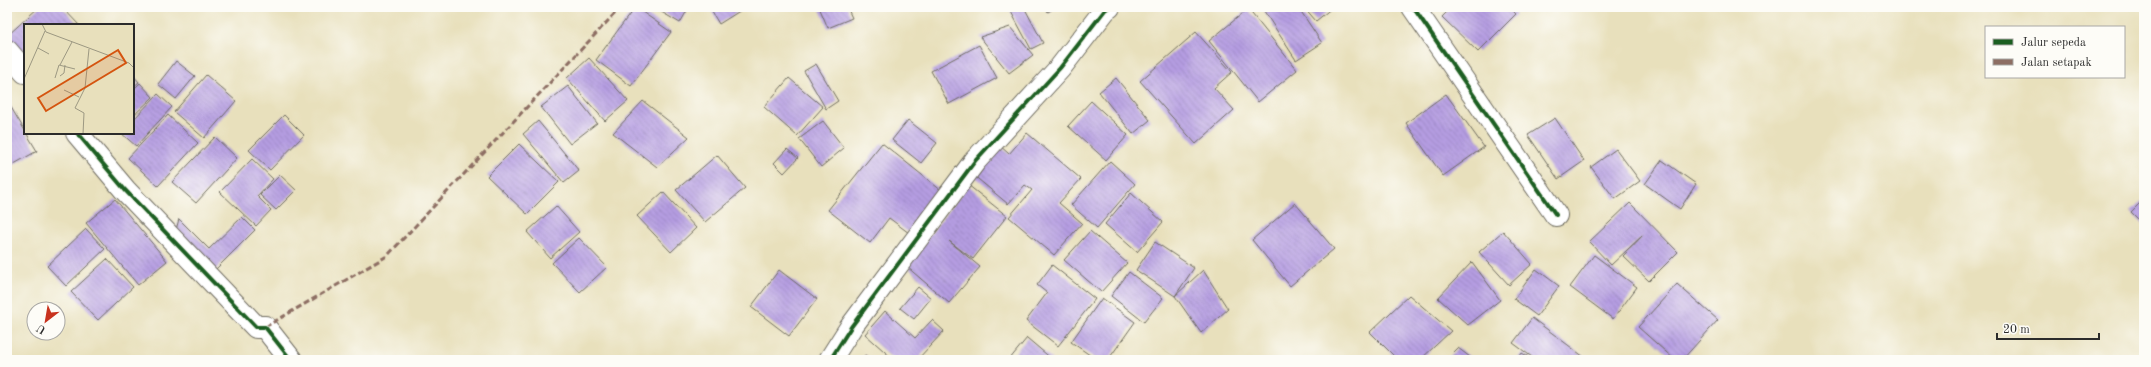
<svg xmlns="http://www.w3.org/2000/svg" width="2151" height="367" font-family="'Old Standard TT',serif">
	<defs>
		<pattern id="building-back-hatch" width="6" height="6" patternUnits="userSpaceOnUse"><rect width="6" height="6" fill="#b59de2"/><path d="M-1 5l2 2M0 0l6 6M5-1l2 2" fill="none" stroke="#9380b7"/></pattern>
	</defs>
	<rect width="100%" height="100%" fill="#fdfcf7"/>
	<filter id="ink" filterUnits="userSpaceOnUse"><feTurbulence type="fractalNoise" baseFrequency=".025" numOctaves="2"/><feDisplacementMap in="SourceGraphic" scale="8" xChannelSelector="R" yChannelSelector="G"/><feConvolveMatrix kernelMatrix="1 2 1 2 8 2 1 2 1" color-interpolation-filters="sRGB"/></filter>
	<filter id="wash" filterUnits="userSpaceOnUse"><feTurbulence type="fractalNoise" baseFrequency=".012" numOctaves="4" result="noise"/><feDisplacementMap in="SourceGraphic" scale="16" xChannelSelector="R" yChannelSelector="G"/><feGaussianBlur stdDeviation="0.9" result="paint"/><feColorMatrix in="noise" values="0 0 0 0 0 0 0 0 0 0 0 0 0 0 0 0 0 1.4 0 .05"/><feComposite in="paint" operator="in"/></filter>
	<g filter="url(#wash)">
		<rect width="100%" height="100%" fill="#e8e0bc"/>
		<g id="blocks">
			<path fill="url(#building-back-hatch)" d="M39,7H62L79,25H25V57L7,36Z
				M635,7L671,32L631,86L596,60Z
				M653,7H689L680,23Z
				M709,7H746L719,24Z
				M819,7H847L852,18L828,28Z
				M1011,7H1024L1043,43L1031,49L1009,8Z
				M1045,7H1056L1048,12Z
				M1264,7H1298L1322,43L1296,60L1262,8Z
				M1304,7H1333L1316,21Z
				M1452,7H1509L1516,14L1478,52L1442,17Z
				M1248,9L1297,70L1258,102L1209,41Z
				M1010,27L1033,55L1009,73L980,37Z
				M1196,32L1232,72L1214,88L1234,110L1196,144L1140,81Z
				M979,45L997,78L949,104L931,71Z
				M589,58L628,101L605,121L567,78Z
				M176,61L195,76L176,99L158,84Z
				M816,64L838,101L826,109L804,71Z
				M133,75L139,82L133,87Z
				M206,75L236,101L204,138L174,112Z
				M789,78L823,107L797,136L764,107Z
				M1116,78L1150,120L1133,134L1099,92Z
				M140,83L153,97L133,116V90Z
				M568,86L597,123L570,144L541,107Z
				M158,94L172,107L136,146L121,133H133V120Z
				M1446,94L1484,147L1443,176L1406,123Z
				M643,101L689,137L657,167L613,133Z
				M1091,101L1128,135L1106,160L1068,126Z
				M9,104L37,151L7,168V105Z
				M168,115L198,143L158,186L128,158Z
				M284,115L304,135L270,170L249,150Z
				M1555,118L1584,161L1558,179L1528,135Z
				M908,120L937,143L921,163L892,140Z
				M538,121L579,171L564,183L523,134Z
				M823,121L844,148L821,167L799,139Z
				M1027,133L1081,179L1059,203L1082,223L1054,255L1009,217L1032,190L1025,185L1008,204L972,174L998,144L1009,154Z
				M215,137L237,158L196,203L172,182Z
				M882,143L942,191L909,233L889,218L870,243L828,210Z
				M519,144L559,182L527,214L487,176Z
				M787,149L798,158L784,173L774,163Z
				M1616,149L1640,181L1615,199L1591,167Z
				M717,155L745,188L705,222L676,190Z
				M252,159L273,179L257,196L271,210L256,226L220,192Z
				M1662,160L1696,184L1680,209L1645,184Z
				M1110,161L1135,184L1097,228L1071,205Z
				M280,175L296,190L276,210L260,195Z
				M968,185L1007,216L973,259L949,241L980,267L949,303L906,266Z
				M663,192L696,228L671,252L637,216Z
				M1131,193L1163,222L1137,252L1105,224Z
				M115,199L167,261L138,285L86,223Z
				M2144,199V225L2131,212Z
				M1295,203L1334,249L1290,286L1252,240Z
				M1630,203L1678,252L1649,281L1623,256L1644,234L1611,265L1589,242Z
				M556,206L579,232L550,258L527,232Z
				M242,217L255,230L211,274L174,237L179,219L209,249Z
				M86,229L105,249L66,286L47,266Z
				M1090,231L1127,263L1101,292L1064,260Z
				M1503,231L1532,264L1509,285L1479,252Z
				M579,238L607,267L580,292L552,263Z
				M1155,242L1194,268L1175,296L1136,270Z
				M1594,255L1637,287L1613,319L1570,287Z
				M107,259L133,287L98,320L71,292Z
				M1472,262L1500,300L1468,325L1438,298Z
				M1052,265L1095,299L1058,346L1026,321L1047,293L1037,285Z
				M1536,269L1559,286L1537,316L1514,299Z
				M779,270L817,299L789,336L751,307Z
				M1203,270L1228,309L1201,333L1175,296Z
				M1129,272L1163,298L1144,322L1111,296Z
				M1677,284L1718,320L1682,360H1675L1638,327Z
				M918,287L931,298L914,319L900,308Z
				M1409,295L1451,331L1420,360H1398L1370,332Z
				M1102,298L1135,322L1108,360H1097L1071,342Z
				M885,311L915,338L932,320L944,331L917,360H894L865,334Z
				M1532,318L1588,360H1536L1513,343Z
				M1027,338L1053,360H1009Z
				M1458,348L1474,360H1446Z
				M1522,353L1533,360H1517Z
				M865,355L872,360H862Z"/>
		</g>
	</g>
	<g filter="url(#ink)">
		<use href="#blocks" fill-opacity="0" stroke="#6d6a5e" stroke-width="1"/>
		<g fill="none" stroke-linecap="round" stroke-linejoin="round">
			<g stroke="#6d6a5e" stroke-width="24">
				<path id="minor" d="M1413,7L1556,215
					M7,51L25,72
					M77,133L125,190L256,327H265L291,360
					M830,360L851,327L975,161L1060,68L1105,10L1109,7"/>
			</g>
			<use href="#minor" stroke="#fff" stroke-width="22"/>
			<path stroke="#8d6e63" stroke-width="3" stroke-dasharray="6 3" stroke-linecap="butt" d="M265,327L387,256L621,7"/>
			<g stroke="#fdfcf7" stroke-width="6">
				<path id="cycleway" d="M1413,7L1556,215
					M77,133L125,190L256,327H265L291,360
					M830,360L851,327L975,161L1060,68L1105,10L1109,7"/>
			</g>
			<use href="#cycleway" stroke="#1b5e20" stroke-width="4"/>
		</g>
	</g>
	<g transform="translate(24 24)">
		<rect width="110" height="110" fill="#e8e0bc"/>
		<path fill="none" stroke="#9c9882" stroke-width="1" d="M18,0L22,8L105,39L110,44M14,24L25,30M36,41L48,18M36,52L40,49L41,41M31,54L35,41L51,45M0,55L21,7M40,66L55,73M59,110L60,89L51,84L61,64L65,25"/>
		<path fill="#d5540f" fill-opacity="0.15" stroke="#d5540f" stroke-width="2" d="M94,26L102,39L22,87L14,74Z"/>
		<rect width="110" height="110" fill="none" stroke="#2b2b2b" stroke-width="2"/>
	</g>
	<rect width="2151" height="367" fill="none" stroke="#fdfcf7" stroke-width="24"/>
	<rect x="1985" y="26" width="140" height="52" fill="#fdfcf7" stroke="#a9a8a5"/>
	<rect x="1993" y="39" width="20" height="6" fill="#1b5e20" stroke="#a9a8a5"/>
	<text x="2021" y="46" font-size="12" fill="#2b2b2b">Jalur sepeda</text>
	<rect x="1993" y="59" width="20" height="6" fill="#8d6e63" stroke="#a9a8a5"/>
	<text x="2021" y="66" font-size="12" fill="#2b2b2b">Jalan setapak</text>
	<g transform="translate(46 321) rotate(211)"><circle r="19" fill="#fdfcf7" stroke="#a9a8a5"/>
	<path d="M0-3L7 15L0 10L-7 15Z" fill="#c8321e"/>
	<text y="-6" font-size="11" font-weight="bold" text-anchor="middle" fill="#2b2b2b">U</text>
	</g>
	<path d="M1997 333v6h102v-6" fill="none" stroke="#2b2b2b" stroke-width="2"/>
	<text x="2003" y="333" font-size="12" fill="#2b2b2b" stroke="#fdfcf7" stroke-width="3" paint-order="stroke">20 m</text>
</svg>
